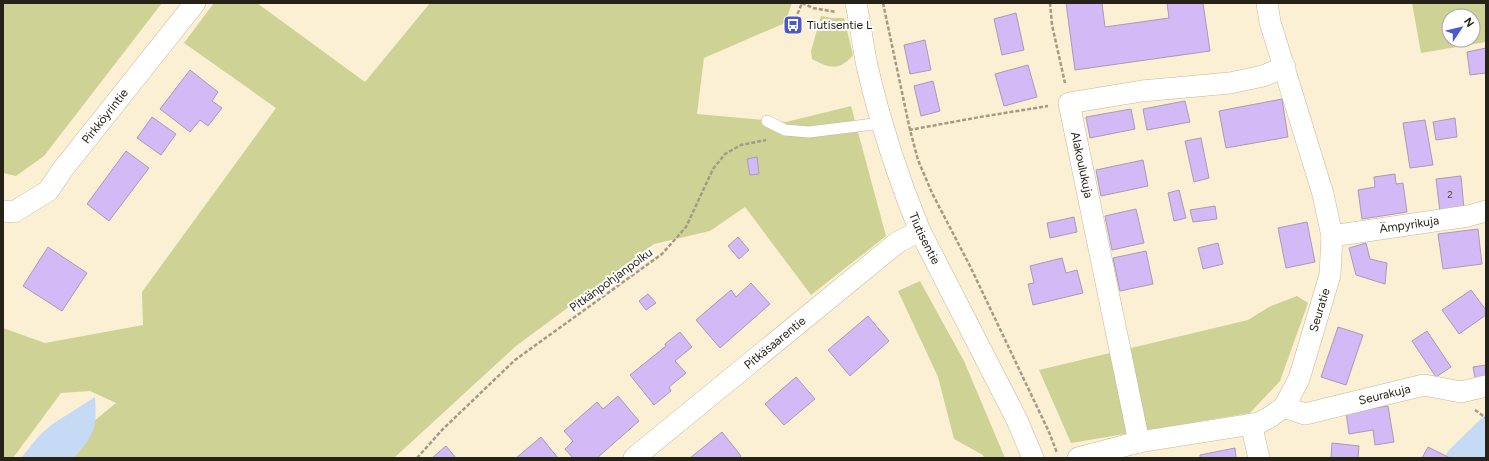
<svg xmlns="http://www.w3.org/2000/svg" width="1489" height="461" font-family="Figtree,sans-serif">
	<rect width="100%" height="100%" fill="#fbf0d3"/>
	<path fill="#ced395" fill-rule="evenodd" d="M3,3H162L44,156L16,176L3,173Z
		M214,3H257L365,82L430,3H792L785,23L704,58L697,114L786,122L851,106L886,236L811,295L745,207L710,231L654,244L516,346L394,458H58L71,440L116,403L90,391L61,393L13,458H3V328L45,343L143,325L142,292L276,108L184,43Z
		M1412,3H1486V42L1421,53ZM1449,16H1473V40H1449Z
		M821,16L832,18H844L853,55C839,72 829,68 812,59L811,51Z
		M920,281L964,361L1005,458H984L983,455L954,439L938,377L898,291Z
		M1297,296L1308,303L1280,381L1250,413L1071,443L1039,370L1248,320L1269,307Z"/>
	<path fill="#c4daf5" d="M95,397C97,428 95,434 74,458H21L38,437L51,425Z
		M1486,414V458H1443L1450,449Z"/>
	<path fill="#d3b9f5" stroke="#a79cb6" d="M1066,3H1102L1105,27L1169,18L1167,3H1203L1210,51L1075,70Z
		M1016,13L1024,50L1002,55L994,19Z
		M925,40L931,70L910,74L904,45Z
		M1486,48V73L1470,75L1467,52Z
		M1028,65L1037,97L1004,106L995,74Z
		M190,70L218,92L212,101L222,108L208,126L200,120L190,132L160,109Z
		M933,81L940,111L921,116L914,86Z
		M1282,99L1288,137L1226,148L1219,111Z
		M1185,101L1190,122L1147,130L1143,109Z
		M1131,109L1135,129L1090,138L1086,117Z
		M152,117L176,134L161,155L137,138Z
		M1455,118L1457,137L1436,140L1433,122Z
		M1425,120L1433,165L1410,168L1403,123Z
		M1201,138L1209,178L1194,182L1185,141Z
		M126,151L149,168L109,221L87,204Z
		M757,157L759,174L750,175L747,159Z
		M1143,160L1148,186L1101,196L1096,170Z
		M1395,174L1396,184L1403,183L1407,212L1362,219L1358,190L1375,187L1374,177Z
		M1461,176L1464,209L1440,212L1436,179Z
		M1179,190L1186,218L1174,221L1168,193Z
		M1215,206L1217,219L1193,222L1190,210Z
		M1136,209L1144,243L1112,250L1105,216Z
		M1074,217L1077,232L1050,238L1047,223Z
		M1307,222L1315,262L1286,268L1278,228Z
		M1478,229L1482,264L1443,269L1438,234Z
		M738,237L749,250L739,259L728,246Z
		M1218,243L1223,264L1203,269L1198,248Z
		M1366,243L1370,259L1387,263L1385,284L1356,275L1349,248Z
		M48,247L87,273L62,311L23,286Z
		M1146,251L1153,284L1120,291L1113,258Z
		M1062,258L1066,273L1077,270L1083,293L1033,305L1028,284L1034,283L1030,266Z
		M751,283L770,304L720,348L696,320L731,290L736,297Z
		M1471,290L1486,310V315L1459,334L1442,310Z
		M648,294L656,303L646,310L639,301Z
		M868,316L889,341L850,376L828,350Z
		M1338,327L1363,335L1346,385L1321,377Z
		M1427,331L1451,367L1436,377L1412,341Z
		M680,332L692,347L675,361L686,373L669,387L671,391L654,405L630,375L666,346L665,344Z
		M1486,365V381L1476,383L1473,367Z
		M796,377L815,399L784,425L765,404Z
		M618,396L639,421L597,458H573L565,449L573,441L564,431L597,402L603,409Z
		M1388,406L1394,442L1375,445L1373,430L1349,434L1346,412Z
		M722,432L741,456L739,458H690Z
		M541,437L558,458H516Z
		M1332,443L1359,446L1358,458H1331Z
		M446,446L456,458H432Z
		M1428,447L1450,458H1422Z
		M1235,448L1236,458H1200V455Z"/>
	<g fill="none" stroke-linecap="round" stroke-linejoin="round">
		<g stroke="#c3b89d" stroke-width="12">
			<path id="lane" d="M767,121L785,130L809,132L882,123"/>
		</g>
		<g stroke="#c3b89d" stroke-width="22">
			<g id="street">
				<path id="s1" d="M856,3C860,24 863,45 867,66C880,122 898,178 920,231L1017,420L1033,458"/>
				<path id="s2" d="M3,211L14,212L48,191L63,169L195,3"/>
				<path id="s3" d="M1332,236L1468,216L1486,211"/>
				<path id="s4" d="M1284,407L1305,414L1424,385L1461,392L1486,386"/>
				<path d="M1251,424L1259,458"/>
				<path d="M1139,442L1069,103L1142,91L1230,83L1263,76L1285,67"/>
				<path id="s5" d="M634,458L898,242L920,231"/>
				<path id="s6" d="M1078,458L1139,442L1259,423L1270,417L1284,407L1299,379L1330,275L1332,236L1323,194L1270,22L1267,3"/>
			</g>
		</g>
		<path stroke="#a39b85" stroke-width="2.5" stroke-dasharray="4 2" stroke-linecap="butt" d="M802,3L813,8L836,12
			M883,3L910,130L918,160L932,193L970,266L1049,432L1057,453
			M1050,3L1052,25L1065,83
			M793,25L802,3
			M909,130L980,117L1048,106
			M1475,410L1486,418
			M417,458L442,430L515,360L662,254L686,227L713,169L725,154L741,145L766,140
			M1451,458H1452"/>
		<use href="#lane" stroke="#fff" stroke-width="11"/>
		<use href="#street" stroke="#fff" stroke-width="21"/>
	</g>
	<defs>
		<g id="bus-square" transform="scale(1)"><rect x="-9" y="-9" width="18" height="18" rx="4" fill="#4c59ce" stroke="#fefefe"/><path d="M-5-6H5V4H4V6H2V4H-2V6H-4V4H-5ZM-3.5-4V0h7V-4ZM-3.5 1.2v1.5H-2V1.2ZM2 1.2v1.5H3.5V1.2Z" fill="#fff"/></g>
	</defs>
	<g fill-rule="evenodd">
		<use href="#bus-square" x="793" y="25"/>
	</g>
	<g text-anchor="middle" dominant-baseline="central" stroke-width="4" stroke-linejoin="round" paint-order="stroke">
		<g font-size="10" fill="#51484e">
			<text x="1450" y="194">2</text>
		</g>
		<g font-size="12" fill="#262217" stroke="#fefefe" text-anchor="start">
			<text x="807" y="25">Tiutisentie L</text>
		</g>
		<g font-size="12" fill="#262217" stroke="#fefefe">
			<text stroke="none"><textPath href="#s2" startOffset="145">Pirkköyrintie</textPath></text>
			<text transform="translate(1082 165) rotate(78)">Alakoulukuja</text>
			<text stroke="none"><textPath href="#s3" startOffset="78">Ämpyrikuja</textPath></text>
			<text stroke="none"><textPath href="#s1" startOffset="246">Tiutisentie</textPath></text>
			<text transform="translate(611 280) rotate(-36)">Pitkänpohjanpolku</text>
			<text stroke="none"><textPath href="#s6" startOffset="318">Seuratie</textPath></text>
			<text stroke="none"><textPath href="#s5" startOffset="182">Pitkäsaarentie</textPath></text>
			<text stroke="none"><textPath href="#s4" startOffset="104">Seurakuja</textPath></text>
		</g>
	</g>
	<rect width="1489" height="461" fill="none" stroke="#262217" stroke-width="8"/>
	<g transform="translate(1461 28) rotate(55)"><circle r="19" fill="#fefefe" stroke="#a8a6a2"/>
	<path d="M0-3L7 15L0 10L-7 15Z" fill="#4c59ce"/>
	<text y="-6" font-size="11" font-weight="bold" text-anchor="middle" fill="#262217">N</text>
	</g>
</svg>
